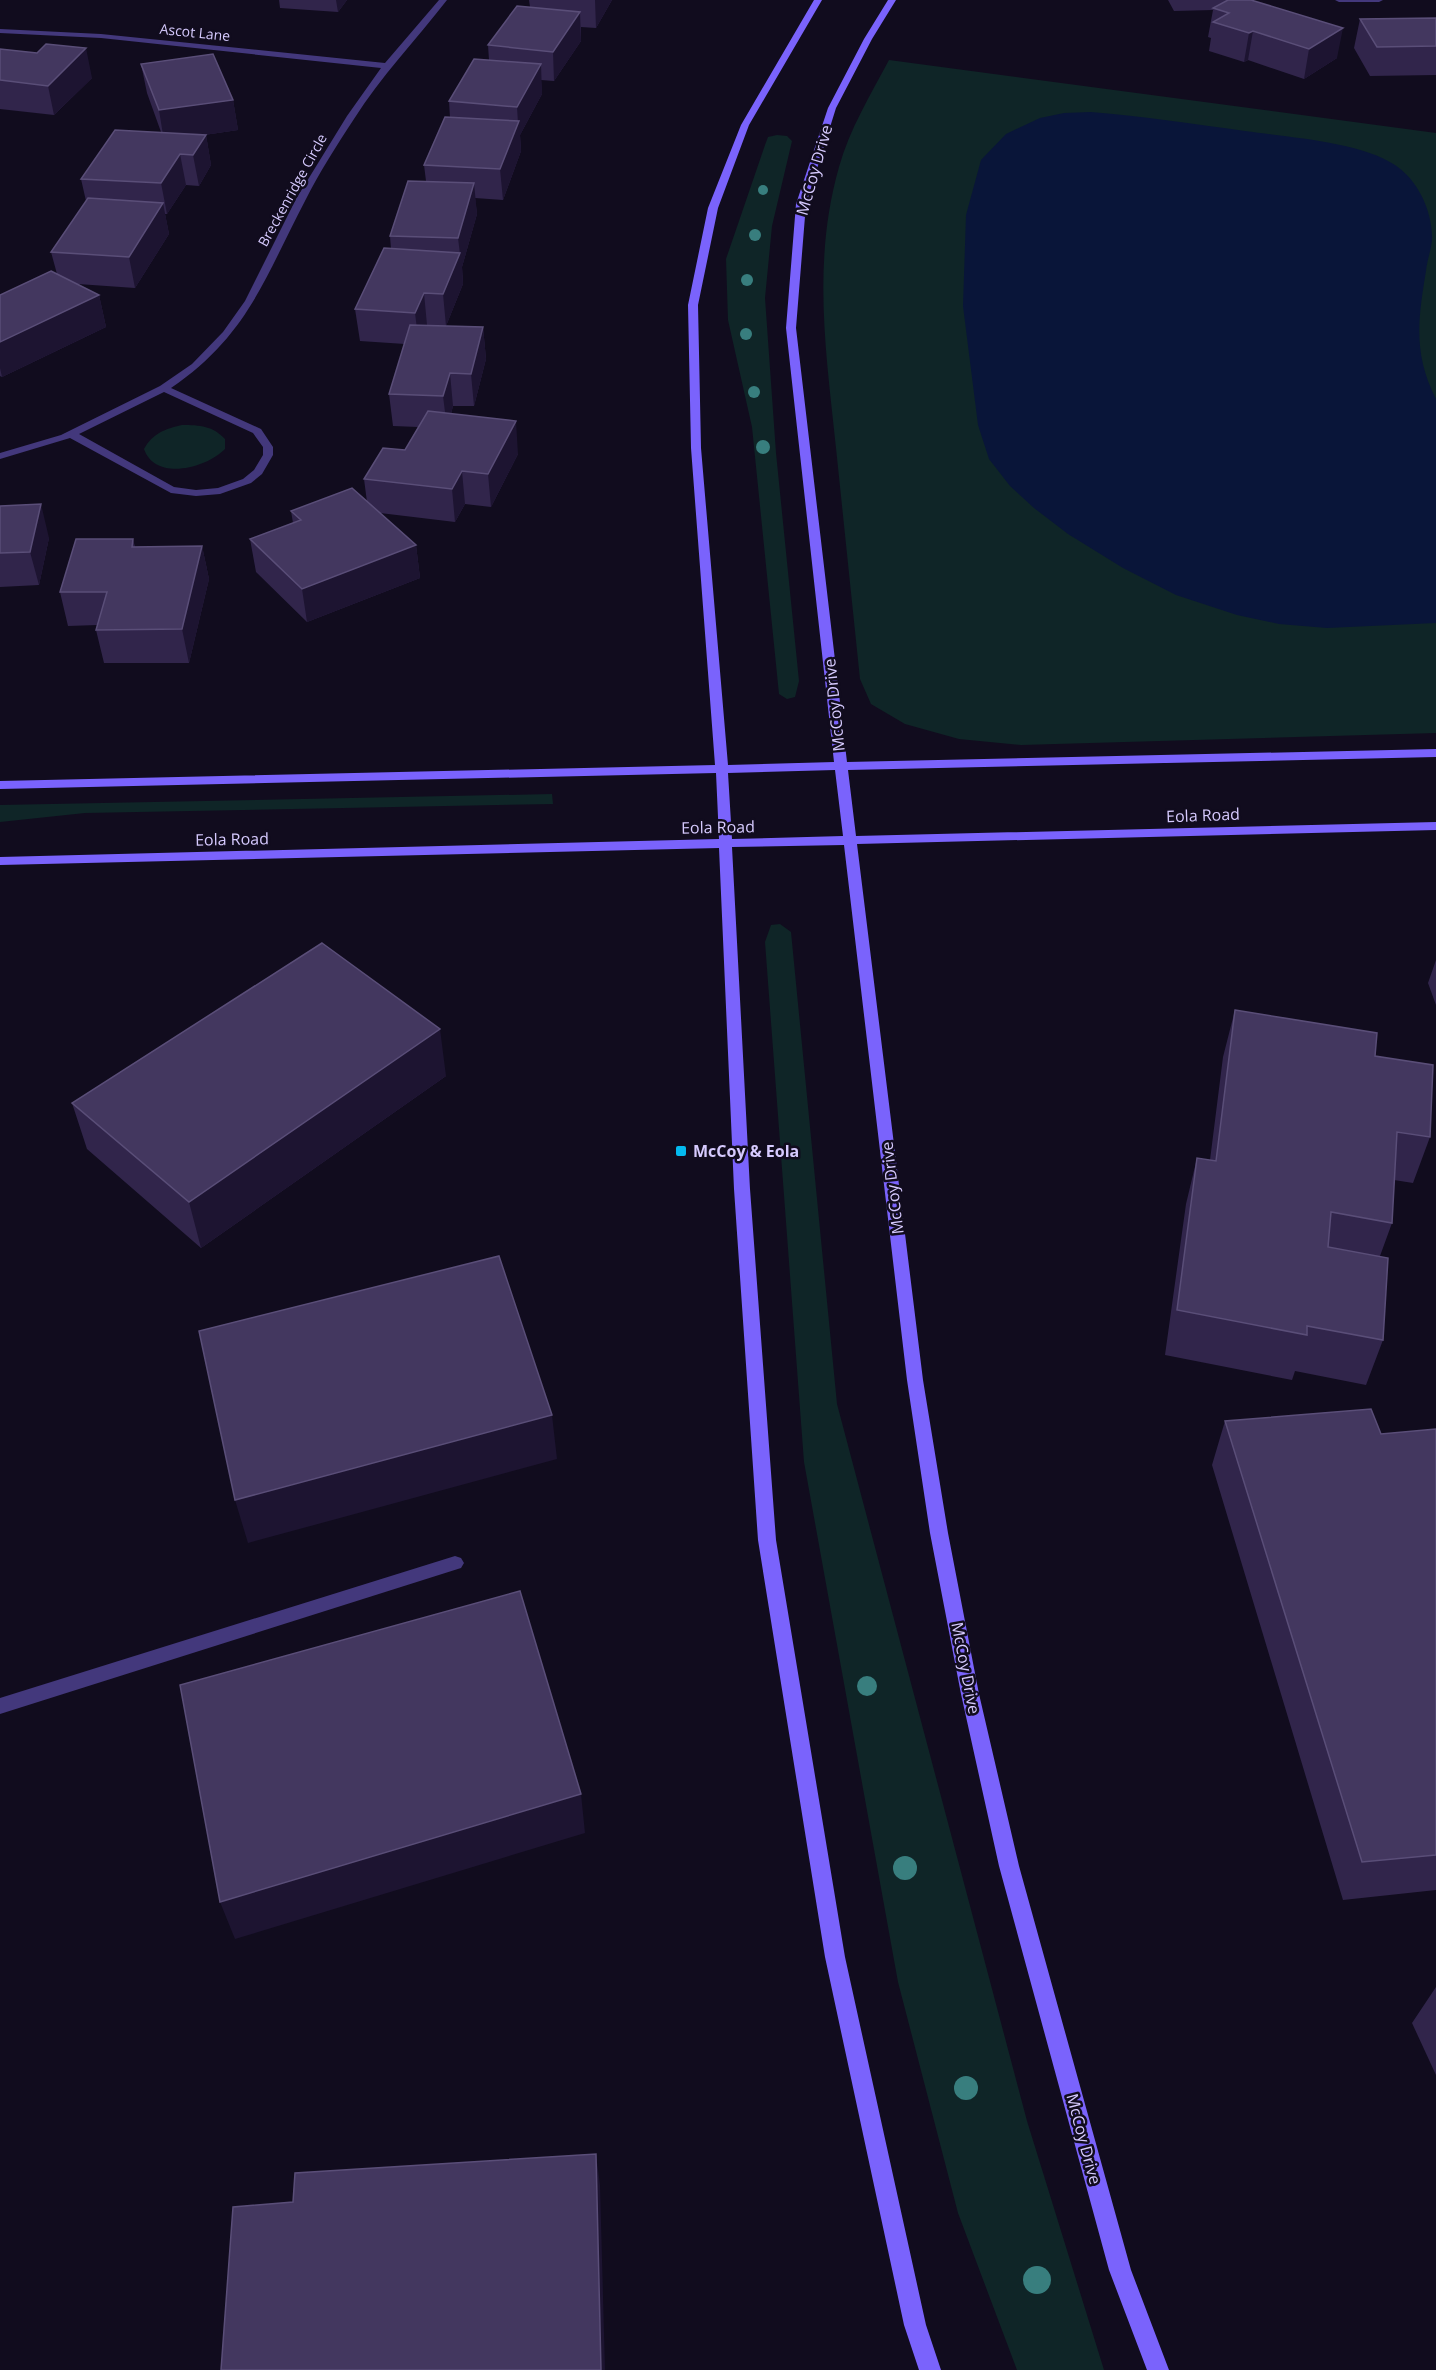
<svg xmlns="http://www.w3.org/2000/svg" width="1436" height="2370" font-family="'Open Sans',sans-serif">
	<rect width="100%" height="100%" fill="#110c1e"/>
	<path fill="#0f2527" d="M889,60L1436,133V733L1021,745L959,739L905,724L871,704L860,679C852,602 844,525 836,448C826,352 812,262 839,167C849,130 871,94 889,60Z
		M777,135L787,136L792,141L772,226L765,298L776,453L799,681L795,697L787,699L779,694L752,427L728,320L726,259L765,145L768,137Z
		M182,425C200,425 213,426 225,439V449C205,469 155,481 144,449C153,433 165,429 182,425Z
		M552,794L553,804L85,813L0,822V805Z
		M780,924L791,932L837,1404L1027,2121L1104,2370H1017L958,2213L898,1982L804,1462L765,942L771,925Z"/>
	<path fill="#091539" d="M1091,112C1143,116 1194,124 1245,131C1287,137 1361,142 1395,165C1418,180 1433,212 1432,240C1431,250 1427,261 1426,271C1418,319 1413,354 1436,399V623L1327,628L1279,624L1237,615L1176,595L1123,568L1068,534L1034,508L1010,486L989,459L978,425L963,306L966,215L981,160L1006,134L1040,118L1064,113Z"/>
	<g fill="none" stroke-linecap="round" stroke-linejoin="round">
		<path fill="#43387c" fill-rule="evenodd" d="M455,1556L461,1558L464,1563L461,1568L0,1714V1698Z"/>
		<path fill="#43387c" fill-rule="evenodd" d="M439,0H447C416,40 381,76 354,119C337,145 319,173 305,201C264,279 248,335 171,388L261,429L273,447V455L262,474L251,483L220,494L196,496L171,493L70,438L0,459V453L61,435L160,386L192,364L223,332L245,301L296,199L347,116L381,68L101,38L0,33V29L101,34L385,63ZM164,392L253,433L263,447V455L254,470L243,479L218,488L196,490L174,487L79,434Z
			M1335,0H1383L1379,2H1339Z"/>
		<path fill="#7a63fc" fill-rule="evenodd" d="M814,0H822L749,125L718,208L698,305L701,448L728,765L834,762L786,328L796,204L828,108L864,39L888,0H896L872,39L836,108L806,204L796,328L847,762L1436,749V757L848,770L856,836L1436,822V830L857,844L923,1380L948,1533L979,1694L1019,1866L1131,2270L1169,2370H1147L1109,2270L999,1866L961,1694L930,1533L907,1380L844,845L732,847L750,1189L776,1540L845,1957L926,2325L941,2370H919L904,2325L825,1957L758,1540L734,1189L719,848L0,865V857L719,839L716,773L0,789V781L715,765L691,448L688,305L708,208L741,125ZM835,770L843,836L732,839L728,773Z"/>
	</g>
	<g fill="#387e7e">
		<circle cx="763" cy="190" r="5"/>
		<circle cx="755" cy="235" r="6"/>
		<circle cx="747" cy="280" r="6"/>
		<circle cx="746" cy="334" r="6"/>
		<circle cx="754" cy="392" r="6"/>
		<circle cx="763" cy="447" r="7"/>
		<circle cx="867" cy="1686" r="10"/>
		<circle cx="905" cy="1868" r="12"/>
		<circle cx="966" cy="2088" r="12"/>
		<circle cx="1037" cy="2280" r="14"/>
	</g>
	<path fill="#31254b" d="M279,0H347L338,12L280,8Z
		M529,0H612L596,28L581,27V41L554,81L541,80L542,94L520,135L521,151L503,200L475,198L477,214L462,267L463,284L446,326L427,325V326L483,327L486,359L474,406H453L451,414L518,454L491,507L465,504L455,522L380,513L416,545L420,578L307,622L256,572L250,539L293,523L291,511L367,502L364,479L405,450L418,427L393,426L389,394L405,344L360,341L355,309L391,249L390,236L426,181L424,165L450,118L449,101L489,60L488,45L530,7Z
		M1168,0H1251L1337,58L1304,79L1248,60L1244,62L1209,51L1211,38L1208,37L1213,10L1174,11Z
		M1436,18V75L1370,76L1354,48L1360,19Z
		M0,49L92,78L54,115L0,109Z
		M141,64L233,100L238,130L204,135H206L211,165L199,186L186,185L167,214H165L169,234L135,288L78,284L99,295L106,327L2,377L0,376V295L57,274L51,252L86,201L81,179L161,132L147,93Z
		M0,506L49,538L39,585L0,587Z
		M133,539L135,547L202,546L209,579L189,663H104L96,630L97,625L68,626L60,592Z
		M1436,960V1005L1428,983Z
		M1235,1010L1375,1056L1430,1137L1413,1183L1394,1180L1392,1223L1380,1256L1383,1340L1366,1385L1295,1371L1292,1380L1165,1355L1186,1204L1197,1158L1210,1160L1223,1057Z
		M446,1076L201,1248L87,1149L72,1103Z
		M1225,1421L1381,1434L1436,1429V1890L1343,1900L1212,1465Z
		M1436,1987V2075L1412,2023Z"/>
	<path fill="#1d1431" d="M336,0H347L338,12Z
		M595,0H612L596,28Z
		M580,12L581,41L554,81L553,52Z
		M1343,28L1337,58L1304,79L1309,49Z
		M1253,31L1248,60L1244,62L1249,33Z
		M86,48L92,78L54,115L48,86Z
		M541,64L542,94L520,135L521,151L503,200L500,169L518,123L517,107Z
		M233,100L238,130L164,141L159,110Z
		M206,135L211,165L199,186L193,155Z
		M180,154L186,185L167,214L161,183Z
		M474,183L477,214L462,267L463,284L446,326L443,294L460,254L458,238Z
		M163,203L169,234L135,288L129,257Z
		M424,293L427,325L419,345L415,313Z
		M99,295L106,327L2,377L0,368V342Z
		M483,327L486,359L474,406L471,374Z
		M450,373L453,406L447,428L443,396Z
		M516,421L518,454L491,507L488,474Z
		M462,471L465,504L455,522L452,489Z
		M41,504L49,538L39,585L30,552Z
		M416,545L420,578L307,622L302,589Z
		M202,546L209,579L189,663L182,629Z
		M440,1029L446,1076L201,1248L189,1202Z
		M552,1415L557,1459L248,1543L235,1500Z
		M581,1794L585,1833L235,1939L220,1902Z
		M596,2154L600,2185L605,2370H601Z"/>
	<path fill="#43375f" stroke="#5a4e78" stroke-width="1.5" d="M1228,0H1251L1343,28L1309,49L1253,31L1249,33L1213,22L1229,13L1213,8Z
		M517,6L580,12L553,52L488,45Z
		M1436,18V46L1377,47L1360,19Z
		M46,44L86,48L48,86L0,80V49L37,53Z
		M213,54L233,100L159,110L141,64Z
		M474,59L541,64L517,107L449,101Z
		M445,117L519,121L500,169L424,165Z
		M115,130L206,135L193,155L180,154L161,183L81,179Z
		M408,181L474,183L458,238L390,236Z
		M88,198L163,203L129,257L51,252Z
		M384,248L460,253L443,294L424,293L415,313L355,309Z
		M51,271L99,295L0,342V295Z
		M410,325L483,327L471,374L450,373L443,396L389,394Z
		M428,411L516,421L488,474L462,471L452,489L364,479L383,448L405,450Z
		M352,488L416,545L302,589L250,539L301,520L291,511Z
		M41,504L30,552L0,553V506Z
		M76,539H133L132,547L202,546L182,629L96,630L107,592H60Z
		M322,943L440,1029L189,1202L72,1103Z
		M1235,1010L1377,1033L1375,1056L1433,1065L1430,1137L1397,1132L1392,1223L1331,1212L1328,1247L1388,1258L1383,1340L1307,1326V1335L1177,1310L1197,1158L1216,1161Z
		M499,1256L552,1415L235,1500L199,1331Z
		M1371,1409L1381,1434L1436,1429V1855L1362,1862L1225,1421Z
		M520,1591L581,1794L220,1902L180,1685Z
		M596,2154L601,2370H221L233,2207L293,2202L295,2173Z"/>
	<rect fill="#04baef" stroke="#110c1e" stroke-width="2" x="675" y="1145" width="12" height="12" rx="3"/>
	<g text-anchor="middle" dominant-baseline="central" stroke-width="5" stroke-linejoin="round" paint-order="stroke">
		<g font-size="14" fill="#d6cafe" stroke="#110c1e">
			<text transform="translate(195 32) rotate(6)">Ascot Lane</text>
			<text transform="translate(292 190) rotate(-61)">Breckenridge Circle</text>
		</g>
		<g font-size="16" fill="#d6cafe" stroke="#110c1e">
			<text transform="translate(814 170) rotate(-74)">McCoy Drive</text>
			<text transform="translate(834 705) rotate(-96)">McCoy Drive</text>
			<text transform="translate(1203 815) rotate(-2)">Eola Road</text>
			<text transform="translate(718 827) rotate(-1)">Eola Road</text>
			<text transform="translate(232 839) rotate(-1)">Eola Road</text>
			<text transform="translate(892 1188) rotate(-97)">McCoy Drive</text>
			<text transform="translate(966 1668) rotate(79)">McCoy Drive</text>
			<text transform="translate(1084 2139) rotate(75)">McCoy Drive</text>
		</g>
		<g font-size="16" font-weight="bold" fill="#d6cafe" stroke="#110c1e" text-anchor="start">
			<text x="693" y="1151">McCoy &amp; Eola</text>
		</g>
	</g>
</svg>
